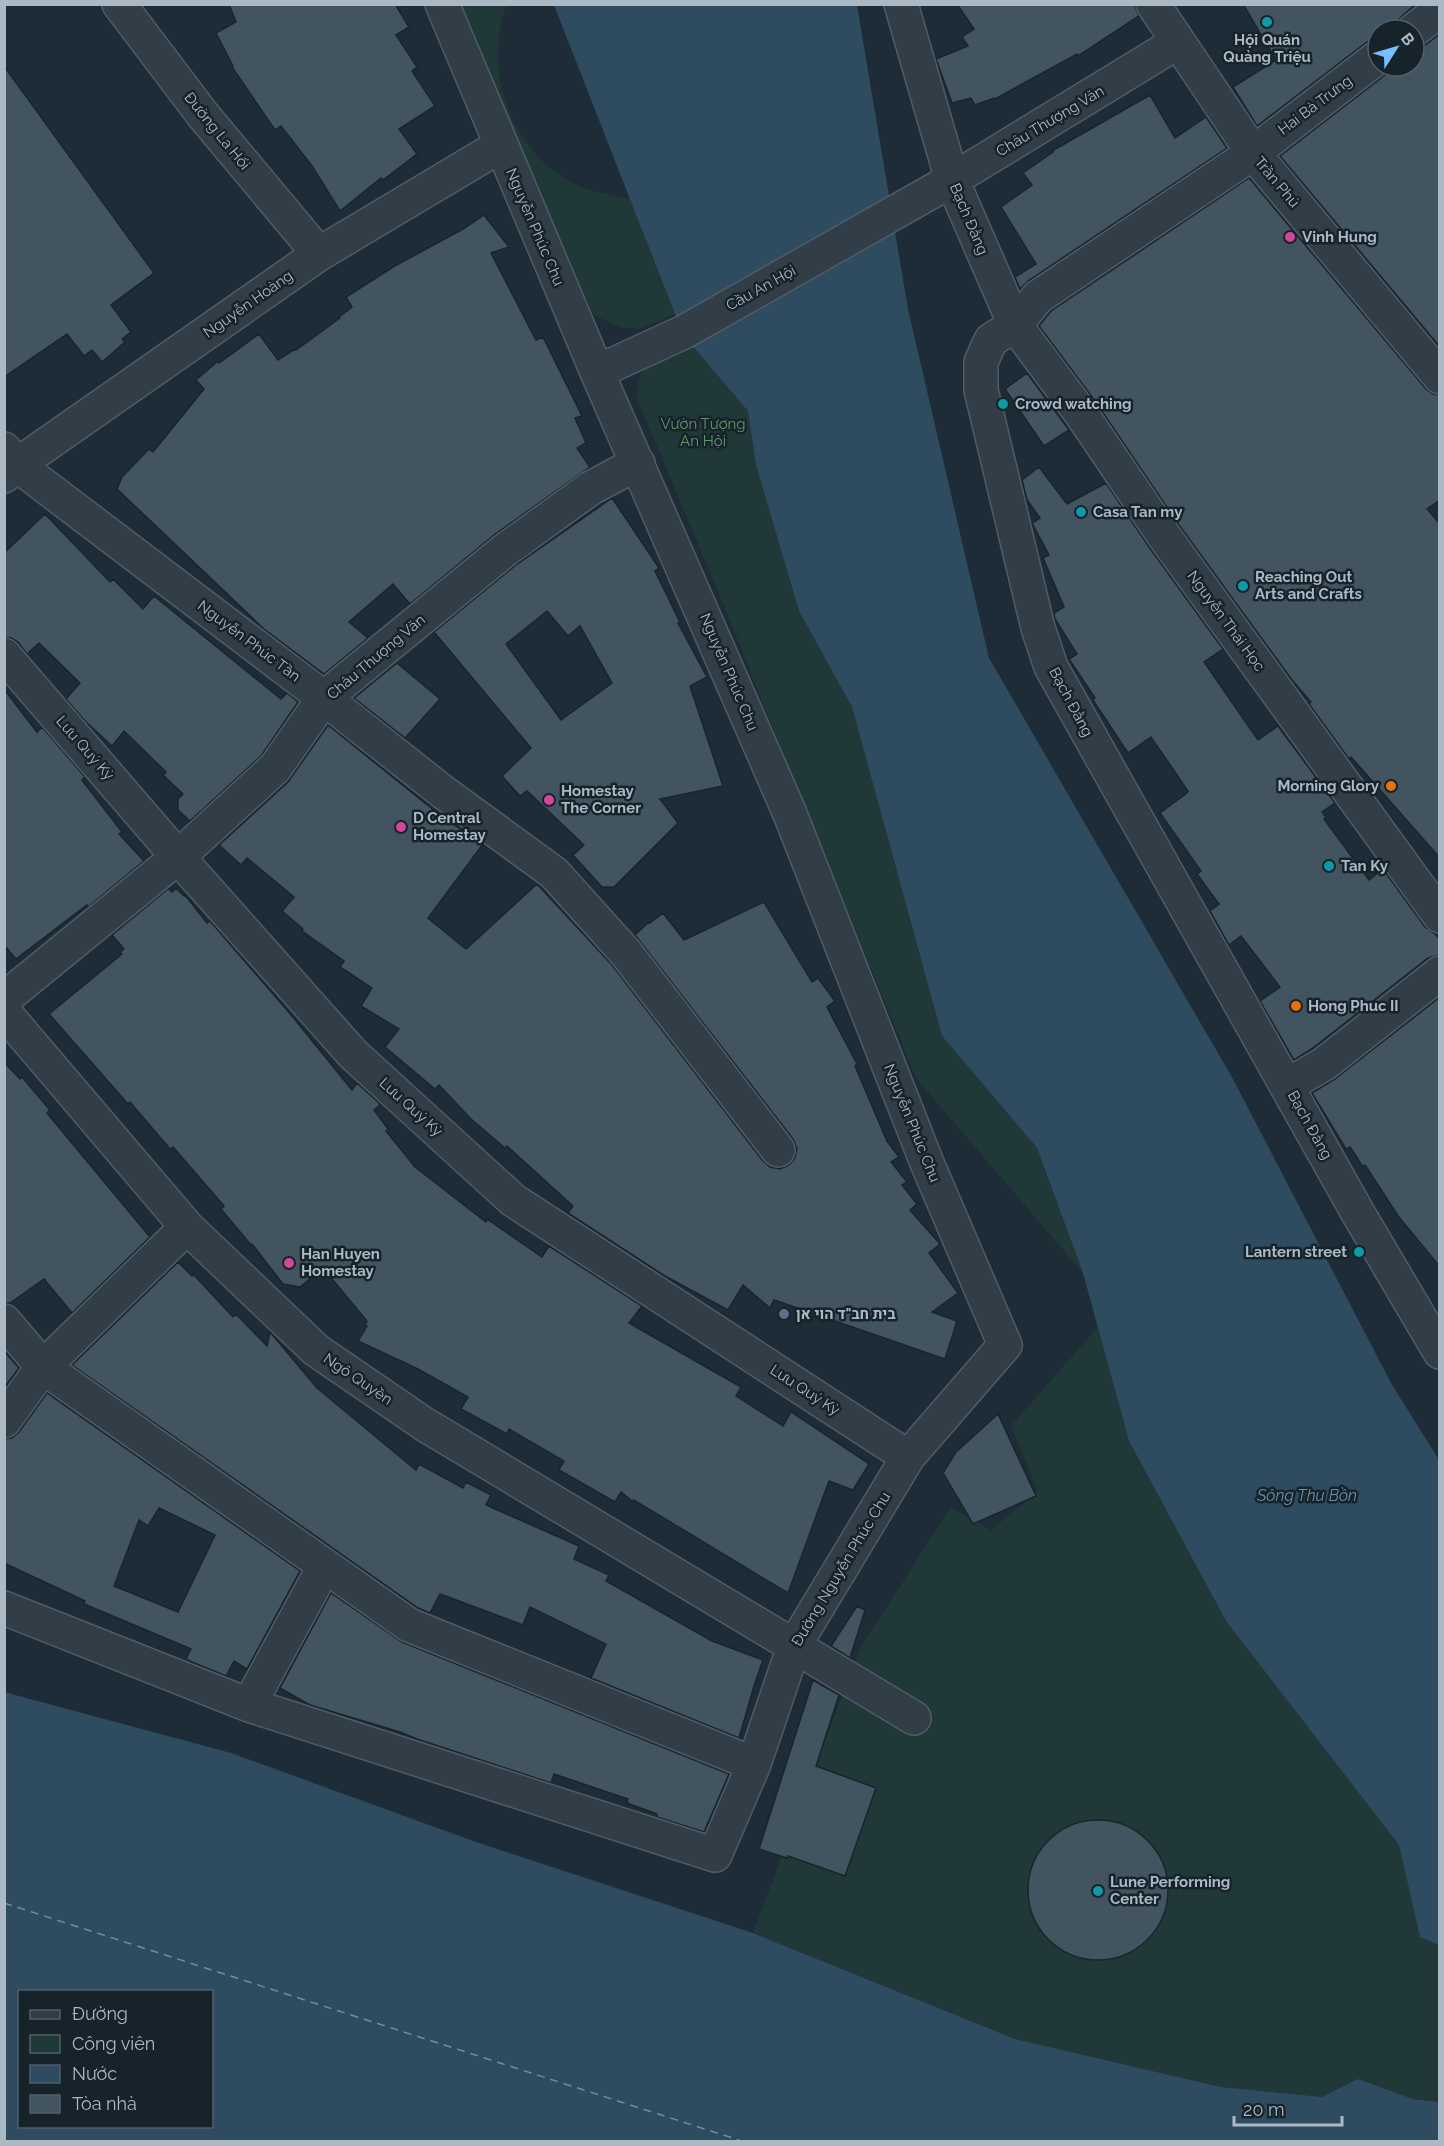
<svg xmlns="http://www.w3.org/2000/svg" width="1444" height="2146" font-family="Raleway,Heebo,sans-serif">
	<rect width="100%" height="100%" fill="#1e2c37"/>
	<path fill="#203837" d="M458,5H507C483,64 508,141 561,176C581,190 607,194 630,199L675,314L640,329L621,327L593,315L557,237Z
		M690,343L748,411L756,465L799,611L852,707L942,1036L1037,1148L1083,1273L916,1078L787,764L725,608L638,401C638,393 637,384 640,377C646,360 675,351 690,343Z
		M1098,1327L1129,1441L1226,1621L1399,1845L1420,1936L1439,1945V2102L1413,2099L1358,2079L1322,2097L1221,2087L1015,2039L753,1933L860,1648L951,1507L991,1530L1038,1491L1011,1426Z"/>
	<path fill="#2f4b60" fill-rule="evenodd" d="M554,5H857L908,309L989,658L1233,1079L1391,1383L1439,1460V1945L1420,1937L1399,1845L1226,1621L1129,1441L1083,1273L1037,1148L942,1036L852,707L799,611L756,465L748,411L690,343L675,314Z
		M4,1692L231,1753L476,1842L753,1933L1015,2039L1221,2087L1322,2097L1358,2079L1413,2099L1439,2102V2141H5ZM20,1992H212V2126H20Z"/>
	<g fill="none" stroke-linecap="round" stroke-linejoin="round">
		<path stroke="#698fab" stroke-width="1.5" stroke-dasharray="8 6" stroke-linecap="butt" d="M4,1903L745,2142"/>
	</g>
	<path fill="#435461" stroke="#19252e" stroke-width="1.5" fill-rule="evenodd" d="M229,4H395L409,27L396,35L417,67L412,71L435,106L399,129L417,154L383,180L381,178L340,211L312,166L281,126L275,130L232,67L233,66L216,33L236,22Z
		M957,4H1134L1139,16L1078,56L1077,54L995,99L994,98L975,105L971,98L952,103L936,59L968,46L962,37L974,29Z
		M1243,4H1416L1402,16L1397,22L1396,30H1378V39L1367,42L1257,126L1233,87L1276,60Z
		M1440,34V347L1280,156L1389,72L1394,66H1414V48L1425,45Z
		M4,66L154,273L111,305L131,332L122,339L125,342L102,362L92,350L84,356L67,334L4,377Z
		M1150,95L1175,138L1206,117L1227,148L1028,281L1020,289L1015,277L1036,264L1001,207L1032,185L1023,173L1053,152L1052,151Z
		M1249,178L1426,389L1433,394L1440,395V500L1427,509L1440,524V858L1351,757L1349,759L1309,704L1311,702L1292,680L1179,525L1095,401L1039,326L1051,311Z
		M484,215L509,247L491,253L536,340L543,337L582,416L575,418L586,443L577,448L590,467L494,535L410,604L393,584L349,622L368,638L324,674L264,629L117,489L122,477L149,449L153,452L204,389L196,380L218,361L219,363L259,334L278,360L295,349L296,350L340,318L339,317L352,307L346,297L393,267L463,229Z
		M1027,373L1069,430L1044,446L1005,389Z
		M1039,467L1067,504L1106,483L1149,547L1223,649L1204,662L1258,740L1278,726L1335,803L1322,812L1326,817L1324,819L1369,880L1383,869L1425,927L1435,934L1440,940V955L1428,958L1313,1048L1294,1060L1260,1001L1280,987L1241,936L1229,945L1210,911L1219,904L1197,874L1201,871L1160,813L1187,793L1188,791L1151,737L1128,753L1093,700L1095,698L1069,659L1077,654L1055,619L1054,613L1064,607L1043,558L1049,555L1032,523L1040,518L1027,500L1022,480Z
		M612,498L659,568L655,571L680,622L678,623L707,677L690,686L723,786L660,799L678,823L614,887H602L573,855L584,845L527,791L520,796L502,776L531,748L434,632L516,565ZM547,611L568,636L580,626L612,683L561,720L506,644Z
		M45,514L110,582L113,579L143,609L154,596L281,699L287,693L298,702L261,756L190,821L178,810V799L183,794L163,775L166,772L124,731L112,746L85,721L66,699L80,683L39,643L27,654L18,642L11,638L4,637V553Z
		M397,663L440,699L405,738L354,698Z
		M4,689L37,732L42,727L85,777L82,780L122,832L119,834L144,861L88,907L87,905L16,959L4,945Z
		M328,725L441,816L483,844L428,918L466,949L537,884L612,965L763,1161L770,1167L780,1169L789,1165L795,1158L797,1148L793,1139L635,935L649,922L650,923L663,913L684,940L764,902L812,982L818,978L835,1001L827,1007L857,1064L855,1066L887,1141L899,1157L891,1162L907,1182L902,1185L917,1204L910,1210L940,1244L929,1253L958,1293L932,1312L957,1321L945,1359L774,1300L770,1308L743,1285L728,1310L665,1276L568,1213L573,1206L507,1146L505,1148L471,1119L439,1085L435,1089L385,1047L399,1029L361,1006L372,988L340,967L344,961L302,931L303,929L282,911L294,897L247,858L241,865L219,845L288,782Z
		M169,888L172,892L176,888L184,896L185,895L207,923L210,921L292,1016L352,1090L357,1083L379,1103L380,1105L374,1110L388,1129L386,1131L415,1167L486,1222L487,1219L542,1257L549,1246L642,1306L629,1323L741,1387L736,1396L783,1426L791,1412L869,1464L853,1490L829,1481L788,1593L634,1500L632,1501L621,1492L615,1502L559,1470L564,1461L509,1429L507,1434L461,1409L468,1397L418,1369L358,1341L367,1326L365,1325L367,1321L323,1268L300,1287L283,1284L252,1244L251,1245L221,1209L224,1206L173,1147L170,1149L130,1102L128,1104L49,1014L122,954L120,952L124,949L112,935Z
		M1440,997V1267L1398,1216L1365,1165L1363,1167L1350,1147L1346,1149L1312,1093L1335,1079Z
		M4,1062L20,1079L22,1077L50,1110L47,1113L150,1237L72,1313L44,1279L10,1303H4Z
		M178,1262L192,1276L193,1274L233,1317L236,1314L267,1346L270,1332L317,1388L416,1470L419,1464L463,1488L466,1482L491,1495L486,1505L579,1546L574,1559L609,1575L606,1581L712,1641L763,1660L754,1686L739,1738L591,1678L606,1644L530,1607L523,1625L440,1594L430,1613L418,1608L72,1365Z
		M4,1351L19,1368L4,1388Z
		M47,1393L300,1571L247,1669L234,1661L226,1676L192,1662L186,1659L191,1649L84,1604L85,1601L4,1563V1439L12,1438L19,1432ZM159,1508L215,1535L178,1612L114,1586L139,1520L148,1526Z
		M998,1414L1036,1496L973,1524L943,1473L956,1452Z
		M331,1593L402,1642L729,1774L704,1832L657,1817V1814L627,1803L628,1799L554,1774L551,1783L417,1739L400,1732L310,1705L280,1688Z
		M857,1606L865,1610L850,1658L831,1646Z
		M813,1680L839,1695L816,1766L876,1788L845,1876L788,1856L787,1858L759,1849Z
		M1028 1890a70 70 0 1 1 140 0a70 70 0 1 1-140 0Z"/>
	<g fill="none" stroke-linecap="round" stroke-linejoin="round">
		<g stroke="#4f5c66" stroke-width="36">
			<path id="minor" d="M119,4L203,115L319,254
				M901,4L952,180L1015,325L1080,412L1164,536L1440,916
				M1153,4L1253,153L1440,377
				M1414,30L1440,10
				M1378,57L1253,153L1038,297L1015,325L991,340L981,362V390L1038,628L1051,667L1358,1213L1440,1352
				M597,372L684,332L952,180L1178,42
				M4,449L17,465L324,698L443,792L554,873L626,953L778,1150
				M4,476L17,465L319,254L500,146
				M4,655L178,857L353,1054L513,1200L908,1457
				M4,999L178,857L275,768L324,698L505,550L591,488L638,463
				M4,1012L187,1227L316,1350L424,1424L914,1718
				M1288,1085L1324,1064L1440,973
				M4,1321L43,1367L409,1625L754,1764
				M4,1421L43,1367L187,1227
				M4,1608L249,1705L715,1855L754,1764L794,1646L908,1457L1005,1345L927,1163L790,814L597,372L442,4
				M249,1705L324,1567"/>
		</g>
		<use href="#minor" stroke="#313e47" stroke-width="33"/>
	</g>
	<g fill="#0f9aa8" stroke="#17232b" stroke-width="2">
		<circle cx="1267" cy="22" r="6"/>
		<circle cx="1003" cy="404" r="6"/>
		<circle cx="1081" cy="512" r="6"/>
		<circle cx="1243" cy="586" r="6"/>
		<circle cx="1329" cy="866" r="6"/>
		<circle cx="1359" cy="1252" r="6"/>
		<circle cx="1098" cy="1891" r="6"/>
	</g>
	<g fill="#d1479c" stroke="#17232b" stroke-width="2">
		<circle cx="1290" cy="237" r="6"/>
		<circle cx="549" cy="800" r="6"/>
		<circle cx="401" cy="827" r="6"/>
		<circle cx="289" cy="1263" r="6"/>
	</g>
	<g fill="#e8710a" stroke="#17232b" stroke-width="2">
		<circle cx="1391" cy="786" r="6"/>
		<circle cx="1296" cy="1006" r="6"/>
	</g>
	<circle fill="#5c6f8a" stroke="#17232b" stroke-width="2" cx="784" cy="1314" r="6"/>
	<g text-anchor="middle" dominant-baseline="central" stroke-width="5" stroke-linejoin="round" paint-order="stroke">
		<g font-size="15" font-weight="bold" fill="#abb9c5" stroke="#17232b" text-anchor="start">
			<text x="1267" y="40" text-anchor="middle">Hội Quán<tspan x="1267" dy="17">Quảng Triệu</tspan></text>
			<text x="1302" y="237">Vinh Hung</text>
			<text x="1015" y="404">Crowd watching</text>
			<text x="1093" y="512">Casa Tan my</text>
			<text x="1255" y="577">Reaching Out<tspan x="1255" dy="17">Arts and Crafts</tspan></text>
			<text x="1379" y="786" text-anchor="end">Morning Glory</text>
			<text x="561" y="791">Homestay<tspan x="561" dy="17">The Corner</tspan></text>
			<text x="413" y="818">D Central<tspan x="413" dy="17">Homestay</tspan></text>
			<text x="1341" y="866">Tan Ky</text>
			<text x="1308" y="1006">Hong Phuc II</text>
			<text x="1347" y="1252" text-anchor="end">Lantern street</text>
			<text x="301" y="1254">Han Huyen<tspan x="301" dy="17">Homestay</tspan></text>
			<text x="796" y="1314">בית חב"ד הוי אן</text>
			<text x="1110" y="1882">Lune Performing<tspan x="1110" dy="17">Center</tspan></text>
		</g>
		<g font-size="15" fill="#abb9c5" stroke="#17232b">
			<text transform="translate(1315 105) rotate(-37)">Hai Bà Trưng</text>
			<text transform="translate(1050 121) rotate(-31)">Châu Thượng Văn</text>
			<text transform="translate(217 131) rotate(51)">Đường La Hối</text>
			<text transform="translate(1277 182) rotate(50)">Trần Phú</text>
			<text transform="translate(969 219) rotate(67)">Bạch Đằng</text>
			<text transform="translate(535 227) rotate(67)">Nguyễn Phúc Chu</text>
			<text transform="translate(761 288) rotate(-29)">Cầu An Hội</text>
			<text transform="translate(248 304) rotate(-35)">Nguyễn Hoàng</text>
			<text transform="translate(1226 621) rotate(54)">Nguyễn Thái Học</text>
			<text transform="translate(249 641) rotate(37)">Nguyễn Phúc Tần</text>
			<text transform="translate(376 657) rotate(-40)">Châu Thượng Văn</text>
			<text transform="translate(729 672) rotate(67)">Nguyễn Phúc Chu</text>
			<text transform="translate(1071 702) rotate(62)">Bạch Đằng</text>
			<text transform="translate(85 748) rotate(49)">Lưu Quý Kỳ</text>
			<text transform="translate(411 1107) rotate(42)">Lưu Quý Kỳ</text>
			<text transform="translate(912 1123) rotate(68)">Nguyễn Phúc Chu</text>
			<text transform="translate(1310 1125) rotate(61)">Bạch Đằng</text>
			<text transform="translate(358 1379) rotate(34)">Ngô Quyền</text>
			<text transform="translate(805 1390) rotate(33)">Lưu Quý Kỳ</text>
			<text transform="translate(841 1569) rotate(-59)">Đường Nguyễn Phúc Chu</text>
		</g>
		<g font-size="15" fill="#629666" stroke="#17232b">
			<text x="703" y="424">Vườn Tượng<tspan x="703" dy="17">An Hội</tspan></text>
		</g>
		<g font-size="16" font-style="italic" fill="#698fab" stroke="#17232b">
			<text x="1307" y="1495">Sông Thu Bồn</text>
		</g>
	</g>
	<rect width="1444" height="2146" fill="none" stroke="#abb9c5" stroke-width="12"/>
	<rect x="18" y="1990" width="195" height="138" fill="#17232b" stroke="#525f69" stroke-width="1.5"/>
	<rect x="30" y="2010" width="30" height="9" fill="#313e47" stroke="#525f69" stroke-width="1.5"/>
	<text x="72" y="2020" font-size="18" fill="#abb9c5">Đường</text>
	<rect x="30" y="2035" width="30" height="18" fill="#203837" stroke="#525f69" stroke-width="1.5"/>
	<text x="72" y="2050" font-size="18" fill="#abb9c5">Công viên</text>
	<rect x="30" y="2065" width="30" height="18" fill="#2f4b60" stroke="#525f69" stroke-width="1.5"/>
	<text x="72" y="2080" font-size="18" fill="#abb9c5">Nước</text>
	<rect x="30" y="2095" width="30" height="18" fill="#435461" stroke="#525f69" stroke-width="1.5"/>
	<text x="72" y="2110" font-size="18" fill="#abb9c5">Tòa nhà</text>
	<g transform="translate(1396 48) rotate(53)"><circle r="28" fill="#17232b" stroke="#525f69" stroke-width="1.5"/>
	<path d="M0-4.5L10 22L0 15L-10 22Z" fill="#76bffe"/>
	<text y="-9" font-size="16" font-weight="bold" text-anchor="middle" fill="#abb9c5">B</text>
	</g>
	<path d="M1234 2116v9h108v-9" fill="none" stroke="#abb9c5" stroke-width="3"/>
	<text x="1243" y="2116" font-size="18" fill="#abb9c5" stroke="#17232b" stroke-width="4.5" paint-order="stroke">20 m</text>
</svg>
